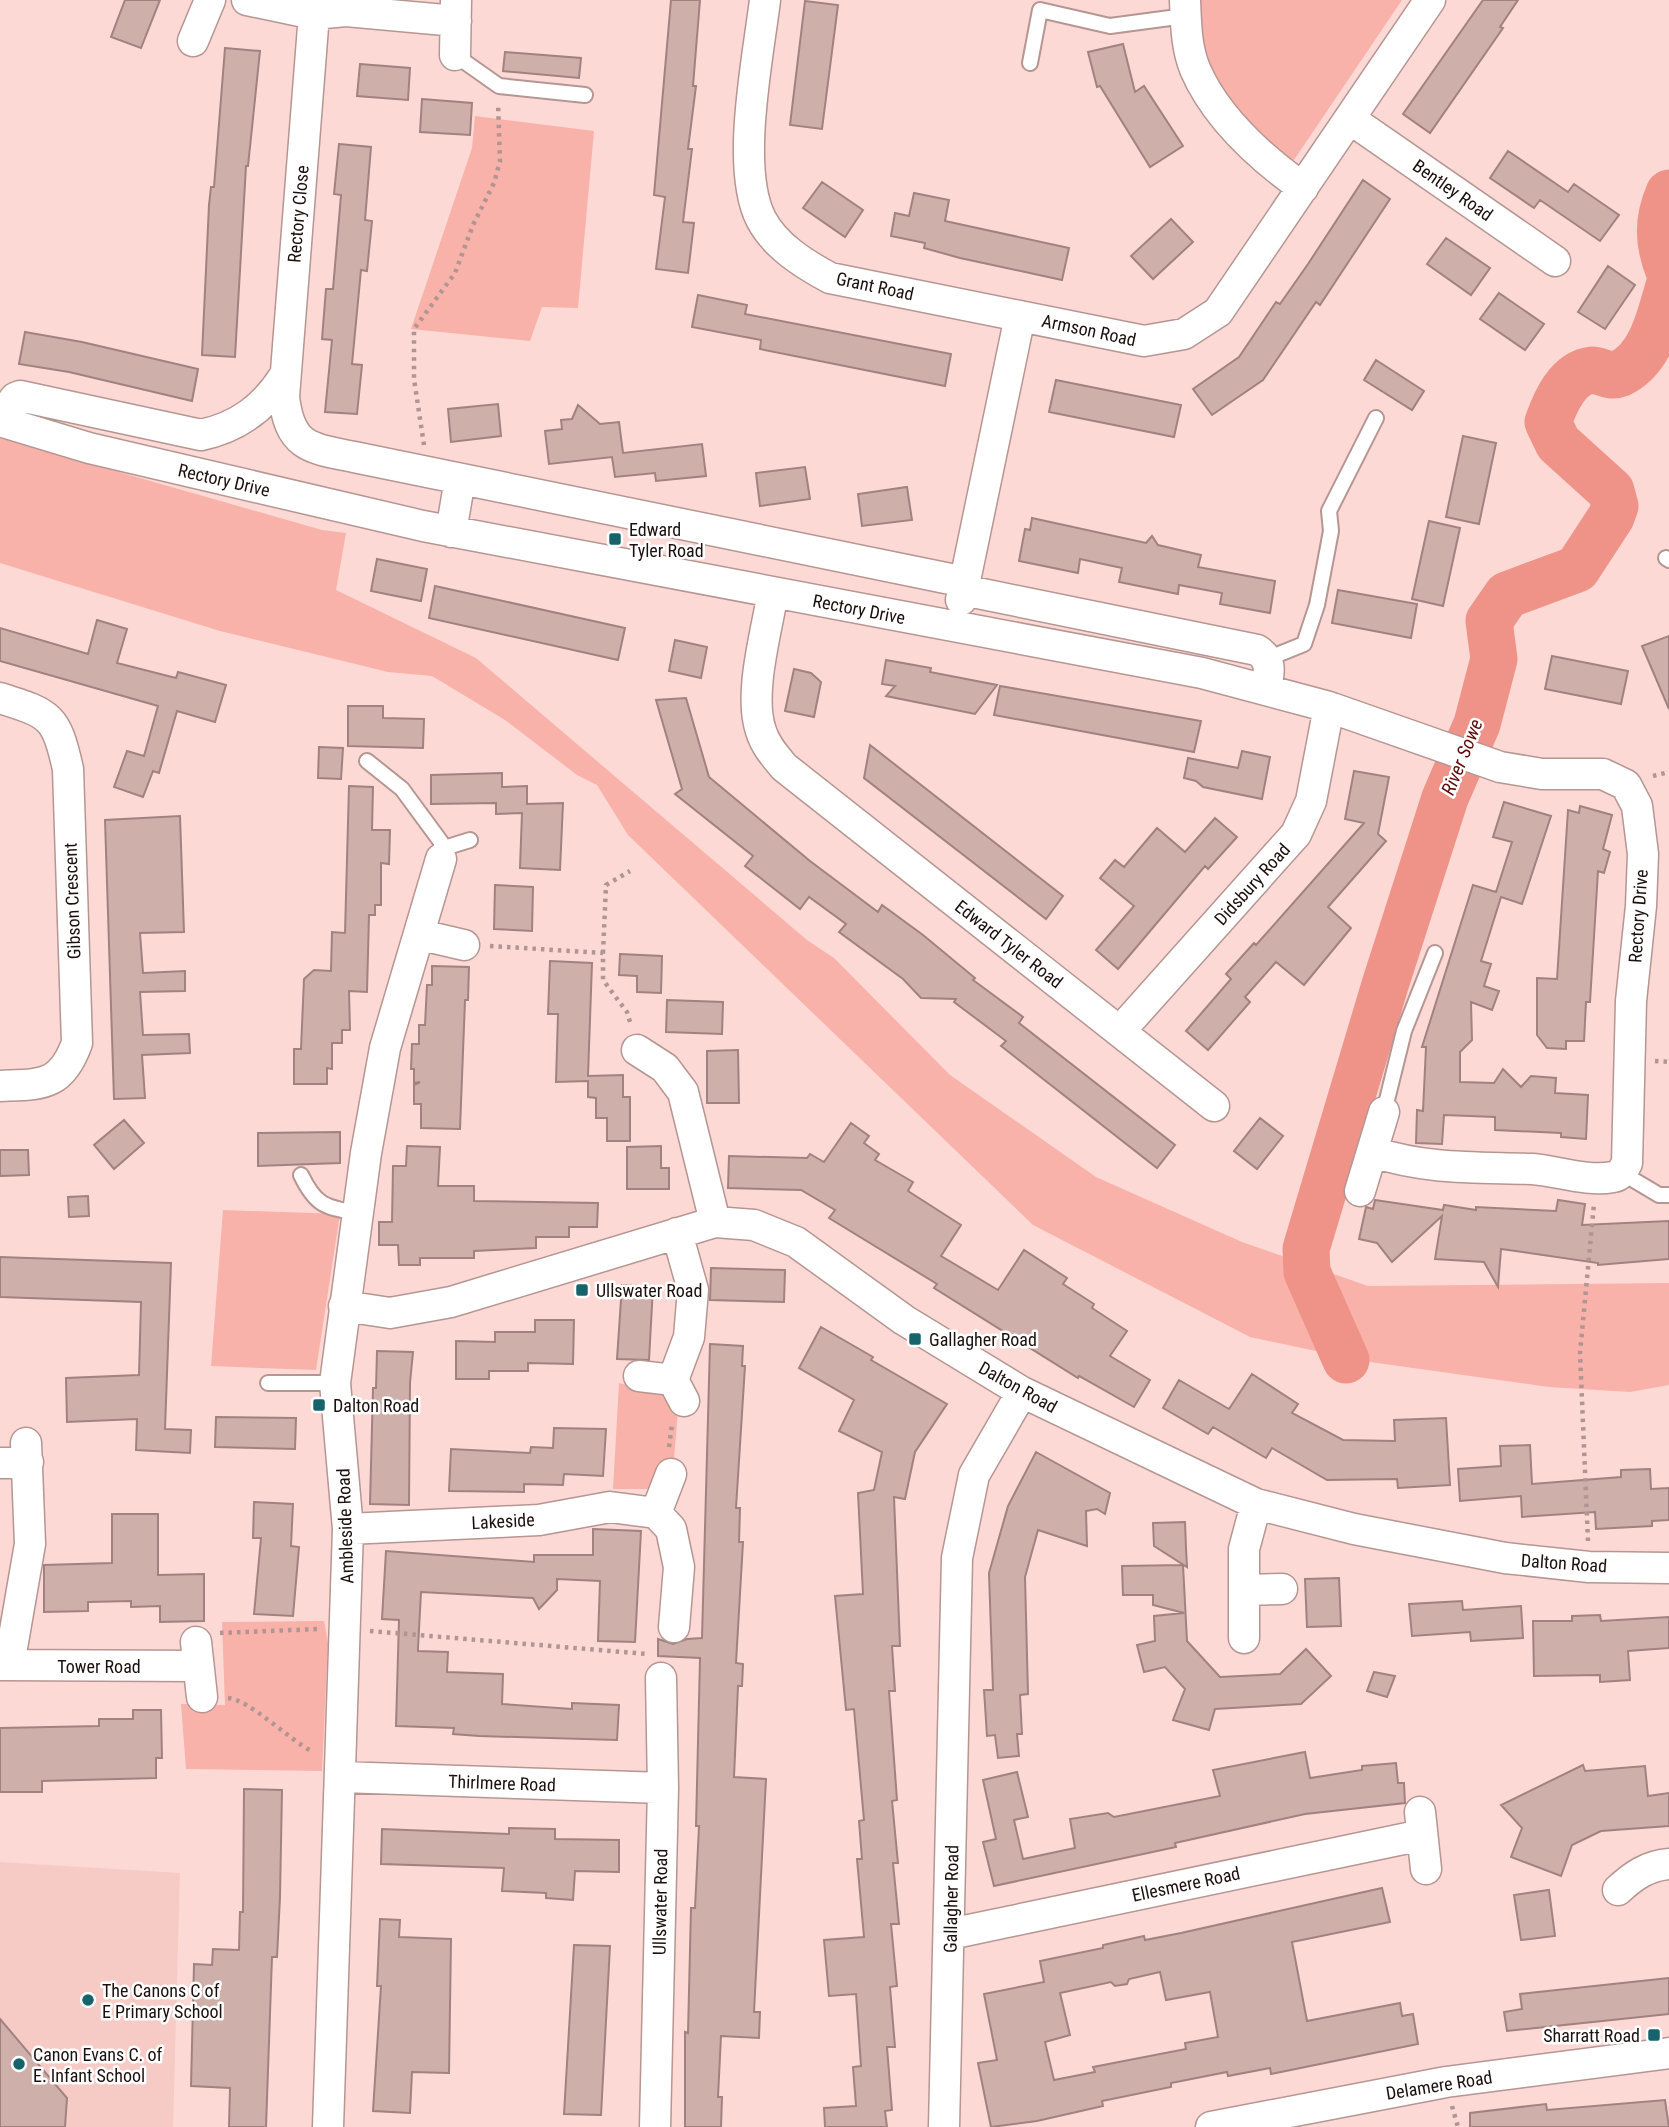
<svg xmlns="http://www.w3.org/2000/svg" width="1669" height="2127" font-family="'Roboto Condensed',sans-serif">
	<rect width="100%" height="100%" fill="#fcd9d5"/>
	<path fill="#f6cbc6" d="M0,1862L180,1873L173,2127H0Z"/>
	<path fill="#f8b2aa" d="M1199,0H1402L1294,160L1286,159L1242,122L1199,52Z
		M475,116L594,131L578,308L542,307L530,341L411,329L472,148Z
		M0,438L322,530L346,533L336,590L476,658L807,940L834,958L950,1075L1096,1177L1242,1242L1368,1286L1669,1283V1385L1630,1392L1549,1387L1363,1361L1250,1337L1033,1225L628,835L597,785L577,775L505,720L432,676L388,672L220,631L0,563Z
		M223,1210L340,1214L316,1370L211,1366Z
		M619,1383L666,1395L678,1411L674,1459L660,1465L655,1484L647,1489H613Z
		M324,1621L328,1643L322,1771L186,1769L181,1704L225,1705L222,1622Z"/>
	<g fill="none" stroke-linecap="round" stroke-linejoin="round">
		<path stroke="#ef9389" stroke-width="47" d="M1669,193C1657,221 1658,243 1669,271
			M1346,1360L1307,1272L1306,1249L1385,985L1445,798L1477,724L1494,659L1489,621L1507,595L1577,569L1611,517L1615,506L1611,491L1558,443L1548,422C1555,403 1567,373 1592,370C1601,370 1609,378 1619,374C1652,359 1660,316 1669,286"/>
	</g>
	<path fill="#cfafaa" stroke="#a1827e" stroke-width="2" fill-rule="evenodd" d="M125,0H160L141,48L111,37Z
		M671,0H700L693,86H696L688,149H692L683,222L694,223L688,273L656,269L665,197L654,195Z
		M1483,0H1518L1500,27L1503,28L1430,133L1403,114Z
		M805,1L838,5L822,129L790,125Z
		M1123,44L1135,92L1144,86L1183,146L1150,167L1100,86L1097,87L1088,52Z
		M225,48L260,51L248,166H246L235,357L202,355L209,205L211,187H214Z
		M505,52L581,58L579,78L503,71Z
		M360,64L410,68L408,100L357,96Z
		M422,99L472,103L470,135L420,132Z
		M339,144L371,147L365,220L372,221L367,271L361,270L352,364L362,365L357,414L325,412L332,340L322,339L326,289H333L341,195L334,194Z
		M1508,151L1568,192L1574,184L1619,215L1600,241L1540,200L1534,208L1490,178Z
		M1363,180L1390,199L1320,305L1316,302L1263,380L1212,415L1193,389L1239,357L1276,302L1280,304L1308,264Z
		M822,182L863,210L845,237L803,208Z
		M914,193L949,200L945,221L1069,248L1062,280L960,258L924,248L925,243L891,236L895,213L909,216Z
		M1171,219L1193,242L1153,279L1131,256Z
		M1446,238L1490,268L1471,295L1427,264Z
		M1608,266L1635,285L1605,329L1578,312Z
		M1499,293L1544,324L1525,350L1480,319Z
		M698,295L747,305L745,314L951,354L945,386L760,349L761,340L692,327Z
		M25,332L82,342L198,369L192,401L69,372L19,364Z
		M1376,360L1424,391L1412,410L1364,380Z
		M1056,380L1181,405L1174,437L1049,412Z
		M498,404L501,436L451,442L448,409Z
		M578,405L600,424L619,422L623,453L702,444L706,476L656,481L655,473L615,477L612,457L549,464L545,431L562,429L561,420L572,419Z
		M1463,436L1496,443L1479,524L1446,517Z
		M805,467L810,499L760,506L756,473Z
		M907,487L912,520L862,526L858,494Z
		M1032,518L1146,543L1152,536L1158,545L1201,555L1198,567L1275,581L1270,613L1220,604L1222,593L1179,585L1178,594L1119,582L1122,568L1080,559L1078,573L1019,561L1025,529L1030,530Z
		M1429,521L1460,528L1443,606L1412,599Z
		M377,559L427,569L421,601L371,591Z
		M435,586L625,628L618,660L429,618Z
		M1338,590L1417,604L1411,638L1332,623Z
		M97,620L127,629L117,663L176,678L178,672L226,685L215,722L177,711L159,773L153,771L143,797L114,787L127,751L144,756L158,706L0,661V628L88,654Z
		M1669,636V709L1642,646Z
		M675,640L707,647L701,678L669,671Z
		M1552,656L1628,671L1621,704L1545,689Z
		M886,660L931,668L930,672L997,685L975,714L886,696L895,686L882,684Z
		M794,669L811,673L821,682L814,717L785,711Z
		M1000,686L1201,721L1194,752L994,715Z
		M686,698L709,777L810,861L878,912L882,905L923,935L975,978L973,980L1023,1017L1019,1023L1175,1145L1157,1168L1001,1046L1006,1041L954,1002L956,999L921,998L903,979L839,932L846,924L809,897L800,909L745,866L753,856L675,794L682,789L656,700Z
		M348,706H383V718L424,719L423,748L348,746Z
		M870,745L1063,896L1046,919L864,778Z
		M319,747L343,748L341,779L318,778Z
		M1242,751L1270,757L1262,799L1203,787L1196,781L1184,778L1188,758L1238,768Z
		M1354,771L1389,777L1378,834L1386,841L1328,907L1351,928L1304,985L1276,962L1245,997L1250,1002L1208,1050L1186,1031L1231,979L1226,974L1254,943L1256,945L1364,823L1345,819Z
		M502,773V787L527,786V804L563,803L560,870L520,868L522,813L496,814V803L431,804V775Z
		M349,786L373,787L372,830H390L389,864L381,863V905H375V915H369L367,992L349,991L350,1030H342V1043H332V1069L327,1068V1084H294V1049H301L304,979L314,970L331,971L332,932L345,933Z
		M1504,802L1551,816L1522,904L1501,897L1481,961L1491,964L1484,986L1499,991L1492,1010L1471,1002L1472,1040L1460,1052V1082L1494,1083L1503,1069L1521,1087L1531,1076L1556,1078L1555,1093L1588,1095L1586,1139L1561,1137V1133L1495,1130V1117L1444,1115L1442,1144L1416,1143L1417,1110L1423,1111L1426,1047H1422L1473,885L1496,892L1512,842L1493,837Z
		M1580,806L1612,815L1603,849L1610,852L1604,873L1598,871L1590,1002H1586L1584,1041H1566V1049L1547,1048L1537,1035V978L1557,979L1568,810L1579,813Z
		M180,816L184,932L140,933L143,973L185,971V991L140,992L143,1035L189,1034L190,1053L142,1055L145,1098L114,1099L105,820Z
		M1215,818L1237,837L1208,869L1205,866L1118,969L1096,950L1134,906L1100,878L1115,860L1124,867L1157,828L1185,852Z
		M495,885L533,887L532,931L494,929Z
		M620,954L662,956L661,993L637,992V976L619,975Z
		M550,961L592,963L588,1076L623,1075V1097H630V1141H607V1118H596V1098L588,1097V1081L556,1082L558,1014H548Z
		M432,966L469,967L468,1000H465L460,1129L421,1128V1104H414V1085L420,1082L414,1083V1069H411L412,1044H419V1025H425L427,985H432Z
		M667,1000L723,1002L722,1034L666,1032Z
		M738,1050L739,1103H707V1051Z
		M1260,1118L1283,1136L1257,1169L1234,1151Z
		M124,1120L144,1143L114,1169L94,1145Z
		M851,1123L869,1136L864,1143L879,1154L875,1160L913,1182L908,1191L961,1225L941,1256L998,1290L1024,1250L1067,1278L1063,1284L1094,1304L1092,1308L1127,1331L1110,1356L1150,1380L1134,1407L1079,1376L1078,1378L934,1288L937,1284L829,1218L835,1210L801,1190L728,1188L729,1156L807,1158L810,1154L824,1162Z
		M340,1132V1163L258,1166V1133Z
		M407,1146L440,1147L438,1186H474V1201L598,1203L597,1227H569V1237H536V1248L474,1251V1258H420V1265H399L398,1245H379V1222H392L393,1166H406Z
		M661,1146V1168H669V1189H627V1147Z
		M0,1150H28L29,1175L0,1176Z
		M88,1196L89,1216L69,1217L68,1197Z
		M1375,1200L1443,1210L1444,1205L1476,1210V1207L1556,1211L1558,1200L1585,1204L1582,1225L1669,1221V1259L1598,1265V1263L1501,1249L1498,1287L1484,1262L1435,1259L1442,1216L1392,1262L1377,1243L1359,1239L1366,1207L1373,1209Z
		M0,1257L171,1263L165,1429L191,1430L190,1453L136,1450L137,1419L67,1422L66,1378L139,1375L141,1302L0,1297Z
		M711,1268L785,1270L784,1302L710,1300Z
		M622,1285L653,1287L649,1360L617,1359Z
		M535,1320H574L573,1364L528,1363V1371H489V1379H456V1341L495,1342V1332H535Z
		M821,1327L873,1357L871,1360L947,1404L915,1452L905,1499L894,1497L900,1646H892L895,1691H889L897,1800L892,1801L898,1863H893L899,1924H891L897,1986L890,1987L895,2047H887L892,2110L885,2111L887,2127H825L824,2108L856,2106L853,2067L861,2066L856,1994L829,1996L824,1940L864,1937L857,1859H862L859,1821L864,1820L854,1709L846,1710L835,1596L863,1594L858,1493L874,1490L882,1452L839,1431L854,1400L799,1368Z
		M710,1344L743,1346L742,1366H745L736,1508H740L739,1542H743L736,1663L743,1664L742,1686H738L734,1777L766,1779L754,2012H760L759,2038L721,2036L718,2097H722L721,2127H685V2032L688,2033L691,1908H695L699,1826H696L700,1658L658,1656V1639L673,1644L687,1639L702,1638Z
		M377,1351L413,1352L410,1383L409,1505L370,1504L373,1388H376Z
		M1252,1374L1298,1404L1292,1413L1343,1440L1395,1441L1394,1420L1446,1418L1450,1485L1398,1488L1397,1479L1327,1480L1272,1448L1266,1458L1213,1427L1208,1434L1163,1408L1179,1380L1229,1409Z
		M216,1417L296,1418L295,1449L215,1447Z
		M554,1428L606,1429L603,1476L564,1474L563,1485L524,1484V1492L449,1491L451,1449L530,1453L531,1447L553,1448Z
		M1530,1445L1532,1484L1621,1477V1470L1650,1469L1651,1489L1669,1488V1520L1652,1521V1526L1596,1529L1595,1512L1522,1517L1521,1496L1460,1501L1458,1469L1501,1466L1500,1446Z
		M1036,1452L1110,1493L1105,1514L1097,1509L1086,1511L1087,1546L1038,1530L1025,1577L1028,1694L1020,1695L1022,1734H1017L1019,1756L998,1758L995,1735L987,1736L984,1690H993L989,1573L1008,1506Z
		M254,1502L293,1504L291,1546L299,1547L293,1616L254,1614L261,1538H253Z
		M112,1514H158V1575L204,1574V1621L160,1622V1606L131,1607V1601L88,1602V1611L44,1612V1565L112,1563Z
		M1185,1522L1186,1548L1187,1567L1154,1546L1153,1523Z
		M593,1529L641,1531L635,1642L598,1641L600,1581L557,1579V1590L539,1609L533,1598L421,1592L418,1648V1651L448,1652L447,1672L503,1674L502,1704L572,1709V1703L619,1705L617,1740L479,1736L453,1734L454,1728L396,1726L399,1620L382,1619L386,1551L534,1562V1555H593Z
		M1183,1565L1187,1641L1220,1677L1280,1674L1306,1649L1331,1676L1301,1704L1215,1709L1209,1730L1173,1720L1185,1689L1165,1667L1144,1672L1137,1645L1155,1641L1154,1616L1184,1613L1153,1605V1595H1123L1122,1566Z
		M1339,1578L1341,1626L1307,1627L1305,1579Z
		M1462,1601L1463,1610L1521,1606L1523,1638L1471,1641L1470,1632L1412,1636L1409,1604Z
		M1600,1615L1601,1621L1669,1617V1648L1628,1651L1630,1680L1600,1682V1675L1534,1676L1533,1621H1572V1616Z
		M1374,1672L1395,1676L1387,1697L1367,1691Z
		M133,1710H161L162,1758H156V1778L42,1781V1792H0V1728L99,1726V1719H133Z
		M1305,1752L1310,1778L1362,1770V1766L1396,1763L1398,1783H1404L1405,1803L1305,1814L1175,1843L1176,1847L994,1886L983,1842L996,1839L983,1780L1017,1772L1028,1817L1014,1820L1023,1859L1075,1848L1070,1819L1108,1813L1114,1817L1220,1796L1213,1770Z
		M1583,1765L1585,1771L1645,1766L1648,1796L1669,1793V1826L1601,1831L1572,1845L1561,1876L1511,1857L1522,1828L1501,1805Z
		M244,1789L282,1790L280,1897L277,1957H272L266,2127H229L230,2088L191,2086L194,1964L212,1965L213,1949L239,1950L240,1912H243Z
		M509,1828L555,1829V1839L619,1840V1872L575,1871L573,1900L546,1898V1893L502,1891L504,1868L381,1864L382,1829L509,1834Z
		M1382,1888L1390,1922L1292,1942L1307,2021L1400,2003L1402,2016L1413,2014L1418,2044L1271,2074L1270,2068L1228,2076L1227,2072L1171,2083V2087L1102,2101L1103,2106L1037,2121L991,2127L978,2063L997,2060L984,1994L1044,1982L1040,1961L1103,1948V1945L1144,1936L1145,1940L1181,1933ZM1160,1972L1166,2000L1210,1992L1218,2037L1185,2043L1186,2049L1093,2067L1095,2072L1054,2080L1045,2042L1070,2035L1060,1993L1111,1982L1115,1986L1127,1984L1129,1979Z
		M1549,1890L1555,1936L1521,1940L1514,1895Z
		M380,1919L400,1920L399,1937L451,1939L449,2073L412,2072L410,2113L373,2111L381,1986H377Z
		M574,1945L610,1946L601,2115L564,2114Z
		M1669,1978V2014L1507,2031L1504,2012L1522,2009L1520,1994Z
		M0,2019L67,2098L65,2127H0Z
		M1665,2100L1669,2127H1470V2113L1546,2104L1547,2110Z"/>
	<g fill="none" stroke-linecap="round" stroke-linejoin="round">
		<g stroke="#b69692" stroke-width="18">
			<path id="lane" d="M455,55L499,86L585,95
				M1030,63L1040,10L1110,26L1185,16
				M1666,558L1669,560
				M1267,659L1304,644L1317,605L1331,531L1329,511L1376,418
				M367,761L402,789L441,842V859
				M441,849L470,840
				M1384,1112L1404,1031L1435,953
				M1622,1173L1659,1195H1669
				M301,1175C316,1206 325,1207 357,1213
				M268,1383H335"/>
		</g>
		<g stroke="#b69692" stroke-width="33">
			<path id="street" d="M247,0L314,14L346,11L456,21
				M765,0C758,58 735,168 761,219C775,246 804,264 830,278L1144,341L1184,334L1218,312L1430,0
				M1185,0C1186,23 1186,47 1195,69C1216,118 1261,158 1303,188
				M314,14L284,397C290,447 309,448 354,457L965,582
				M193,41L210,0
				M455,55L456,0
				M1350,119L1555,261
				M0,420L15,398L20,396L201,435C239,427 265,407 285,375
				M0,421L89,448L423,526L1202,673L1329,707L1500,767L1542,774H1603L1626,785L1637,806L1643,854L1641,906L1631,1001L1627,1163C1623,1170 1621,1176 1613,1177C1587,1182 1558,1171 1532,1169C1475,1167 1429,1170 1373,1152
				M451,532L460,479
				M963,590L1257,650C1273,660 1269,673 1266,690
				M773,592C767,630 748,694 761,731C765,745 775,756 784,767L1214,1106
				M961,600L1020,316
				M0,698C51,714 56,716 68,769L77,1043C61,1087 42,1084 0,1086
				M421,935L464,945
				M1120,1031L1296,834L1311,801L1329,707
				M637,1050L665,1068L683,1092L715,1222
				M1360,1191L1384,1112
				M344,1306L390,1313L451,1302L715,1222L754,1225L796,1242L904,1320L1022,1392L1256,1504L1354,1529L1505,1558L1589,1567L1669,1568
				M639,1376L673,1380L684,1401
				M673,1380L689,1337L693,1290L677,1233
				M0,1463L28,1462
				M656,1513L671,1474
				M348,1529L539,1520L610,1507L656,1513L671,1529L679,1567L674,1627
				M1245,1590L1282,1589
				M1244,1638V1549L1256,1504
				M196,1642L202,1697
				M0,1665L198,1666
				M9,1665L30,1544L26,1443
				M341,1777L663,1788
				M1420,1812L1426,1869
				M1618,1890C1633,1876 1647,1866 1669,1864
				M950,1934L1422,1835
				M328,2127L348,1529L335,1383L366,1153L385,1048L441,859
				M655,2127L663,1788L661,1678
				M944,2127L957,1558L974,1475L1022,1392
				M1211,2127L1446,2082L1669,2053"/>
		</g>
		<path stroke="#b09592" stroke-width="4.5" stroke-dasharray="3.5 5" stroke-linecap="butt" d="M424,445L414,379V329L455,273L473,225L494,183L500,161L498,103
			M1653,776L1669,772
			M490,946L603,953V980L627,1012L631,1025
			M603,953L606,885L630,871
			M1655,1061L1669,1062
			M669,1447L672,1424
			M1588,1541L1580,1353L1594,1204
			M370,1631L647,1654
			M220,1633L319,1629
			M228,1698C250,1700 288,1739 313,1752
			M1452,2106L1458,2127"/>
		<use href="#lane" stroke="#fff" stroke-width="14"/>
		<use href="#street" stroke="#fff" stroke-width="30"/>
	</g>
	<g fill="#16636c" stroke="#fff" stroke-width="2.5">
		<rect x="608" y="532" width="14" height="14" rx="3.5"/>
		<rect x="575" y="1283" width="14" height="14" rx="3.5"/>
		<rect x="908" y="1332" width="14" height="14" rx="3.5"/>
		<rect x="312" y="1398" width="14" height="14" rx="3.5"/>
		<circle cx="88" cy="2000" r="7"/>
		<rect x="1647" y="2028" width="14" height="14" rx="3.5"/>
		<circle cx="19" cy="2064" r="7"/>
	</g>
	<g text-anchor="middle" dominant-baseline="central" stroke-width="5" stroke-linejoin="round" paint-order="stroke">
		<g font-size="18" fill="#1b100e" stroke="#fff">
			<text transform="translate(1453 190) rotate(35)">Bentley Road</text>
			<text transform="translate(298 214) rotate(-85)">Rectory Close</text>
			<text transform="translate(875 286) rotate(12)">Grant Road</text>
			<text transform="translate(1089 330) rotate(12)">Armson Road</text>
			<text transform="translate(224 480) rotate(13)">Rectory Drive</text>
			<text transform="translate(859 609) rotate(11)">Rectory Drive</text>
			<text transform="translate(1252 884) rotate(-48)">Didsbury Road</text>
			<text transform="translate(72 901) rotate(-92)">Gibson Crescent</text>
			<text transform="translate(1638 916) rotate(-86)">Rectory Drive</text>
			<text transform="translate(1009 944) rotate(38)">Edward Tyler Road</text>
			<text transform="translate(1018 1387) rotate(29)">Dalton Road</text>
			<text transform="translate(503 1521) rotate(-3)">Lakeside</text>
			<text transform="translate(345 1526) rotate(-92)">Ambleside Road</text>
			<text transform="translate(1564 1563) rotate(4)">Dalton Road</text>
			<text x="99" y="1666">Tower Road</text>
			<text transform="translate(502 1783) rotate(2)">Thirlmere Road</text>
			<text transform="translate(1186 1884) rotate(-12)">Ellesmere Road</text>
			<text transform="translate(951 1899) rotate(-89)">Gallagher Road</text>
			<text transform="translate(660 1902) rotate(-89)">Ullswater Road</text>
			<text transform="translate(1439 2085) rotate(-9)">Delamere Road</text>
		</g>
		<g font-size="18" fill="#1b100e" stroke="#fff" text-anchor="start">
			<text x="629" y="529">Edward<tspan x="629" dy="21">Tyler Road</tspan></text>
			<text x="596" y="1290">Ullswater Road</text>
			<text x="929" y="1339">Gallagher Road</text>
			<text x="333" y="1405">Dalton Road</text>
			<text x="102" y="1990">The Canons C of<tspan x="102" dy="21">E Primary School</tspan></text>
			<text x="1640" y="2035" text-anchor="end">Sharratt Road</text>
			<text x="33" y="2054">Canon Evans C. of<tspan x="33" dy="21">E. Infant School</tspan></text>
		</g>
		<g font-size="19" font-style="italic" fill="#5e0b0c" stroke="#fff">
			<text transform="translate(1462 757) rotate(-68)">River Sowe</text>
		</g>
	</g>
</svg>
